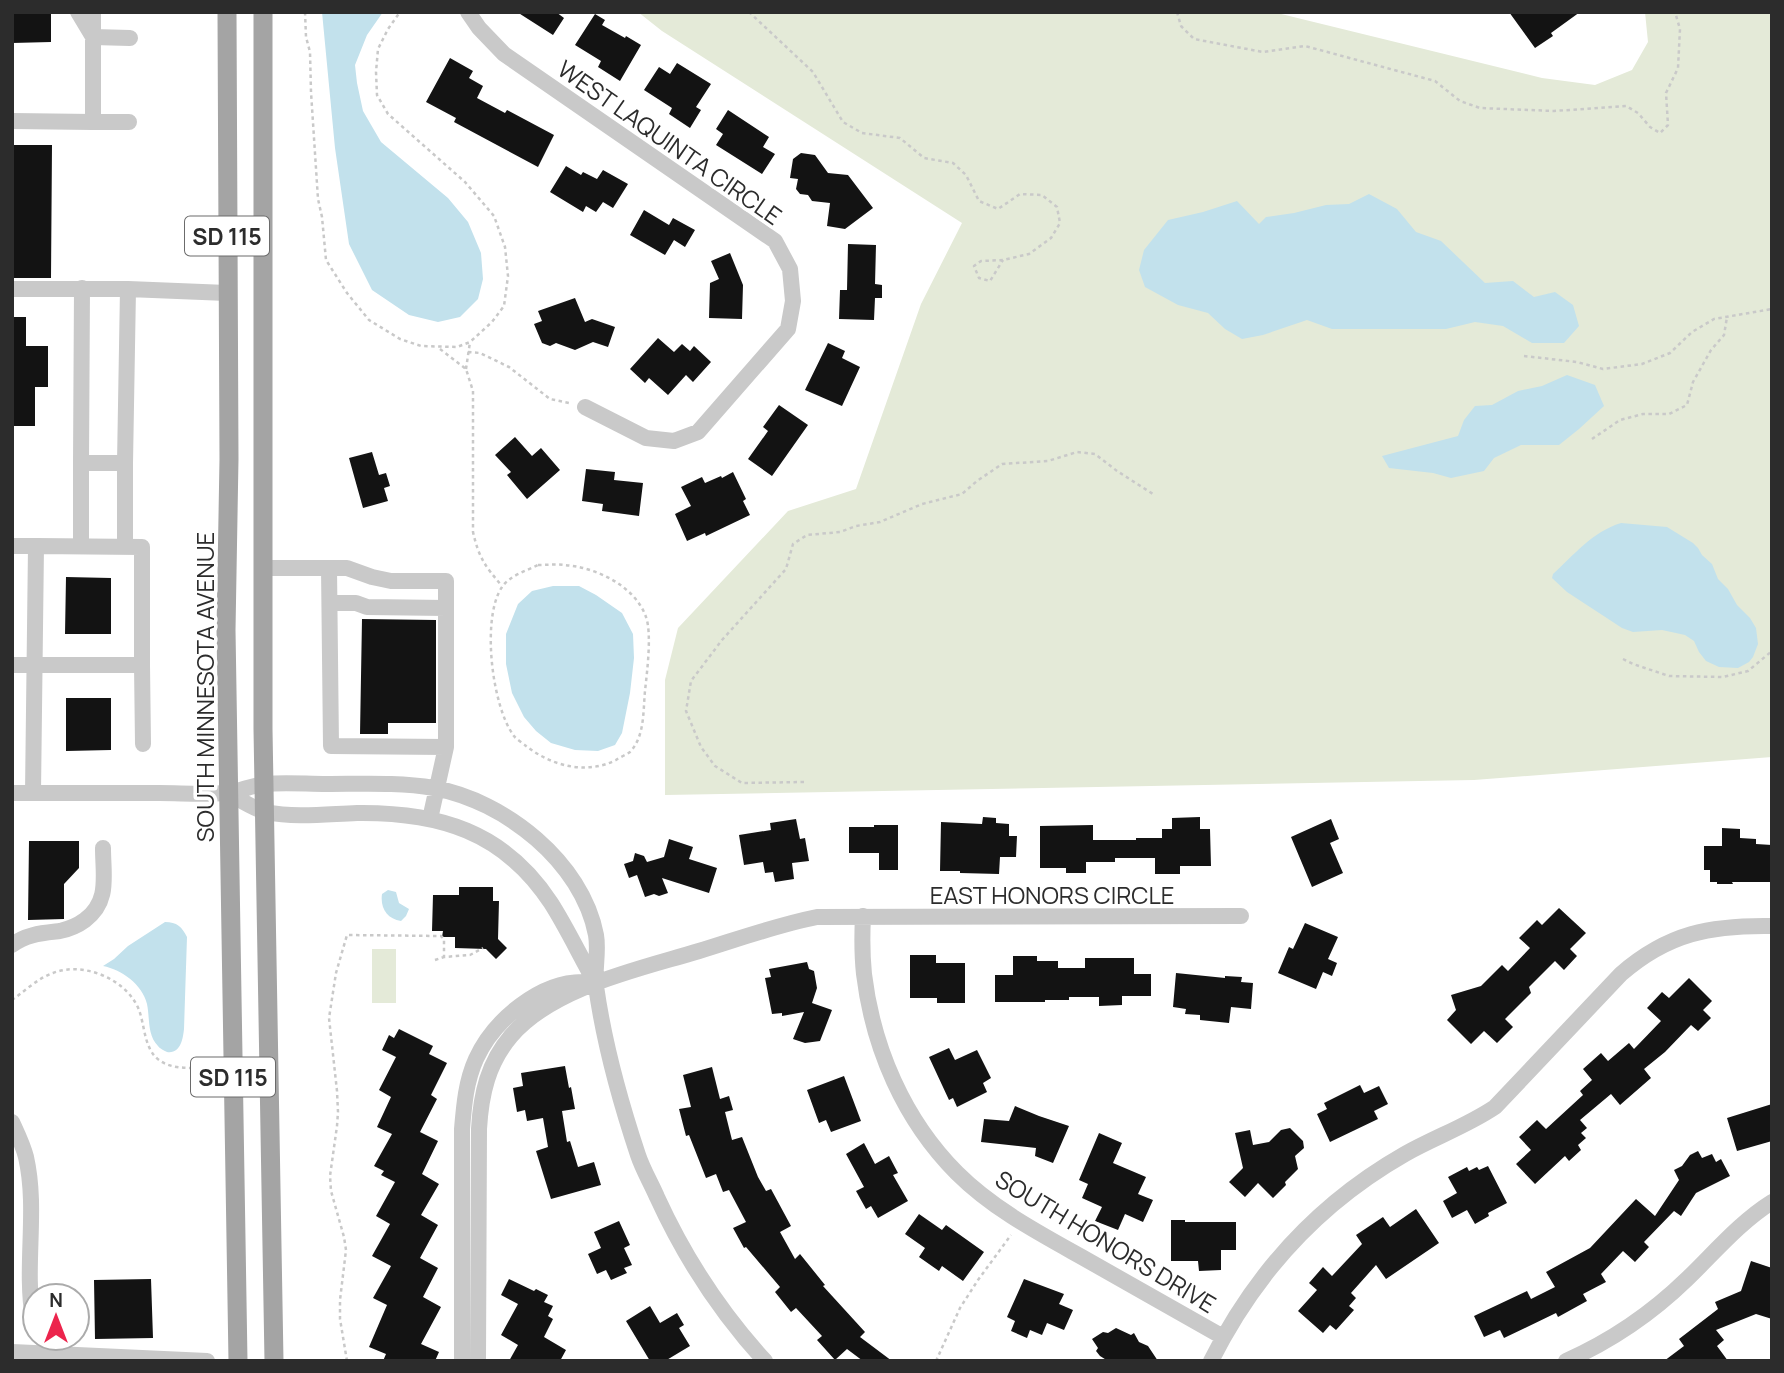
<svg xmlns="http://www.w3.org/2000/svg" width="1784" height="1373" font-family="Manrope,sans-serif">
	<rect width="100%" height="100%" fill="#fff"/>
	<path fill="#e4ead8" d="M638,12H1273L1542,78L1595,85L1632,70L1648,42L1645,12H1772V757L1474,780L665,795V680L678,628L788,511L856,489L921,304L962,223L662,31Z
		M372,949H396V1003H372Z"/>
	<path fill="#c2e1ec" d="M322,12H383L367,35L355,65L357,83L363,111L381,142L448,198L468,222L481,253L483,279L478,299L460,317L438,322L409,315L372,290L349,244L335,148Z
		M1369,194L1397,209L1416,232L1441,241L1485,283L1513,281L1534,297L1555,292L1573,305L1579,326L1564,343H1532L1503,326L1475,322L1446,329H1332L1307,320L1263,335L1242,339L1225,329L1208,313L1178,305L1145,287L1139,270L1144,250L1168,220L1203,212L1237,201L1259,224L1266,217L1294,213L1326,205L1349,204Z
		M1567,375L1595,385L1604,406L1579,429L1559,445H1521L1494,458L1484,471L1451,478L1433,473L1389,468L1382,456L1458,436L1464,420L1475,406L1492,405L1518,391L1542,386Z
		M1621,523L1667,527L1693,543L1698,548L1702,555L1712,564L1718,579L1728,589L1737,605L1750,618L1756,628L1758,644L1753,657L1749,662L1738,668L1719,667L1706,661L1699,652L1694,641L1685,635L1662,630L1633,632L1622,628L1567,592L1552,578L1553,574C1574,555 1592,532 1621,523Z
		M553,586H579L596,595L622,613L633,634L634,658L630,693L622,733L615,745L598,751L575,750L551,743L536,731L524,717L512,693L506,664V634L518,604L532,591Z
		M388,890L396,892L399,903L409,909L406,916L401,921C387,919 380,908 382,894Z
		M165,922C177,922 182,927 187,937L184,1029C183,1038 181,1054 167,1052C165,1051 159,1048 158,1046C147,1035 150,1018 147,1004C142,984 122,970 103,966L114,959L128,946Z"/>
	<path fill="#131313" d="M12,12H51V42L12,43Z
		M517,12H556L564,18L553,35Z
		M1509,12H1580L1551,33L1553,36L1535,48Z
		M595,14L605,20L602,25L625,38L626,36L641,45L620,81L598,67L601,61L575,45Z
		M450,58L473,71L469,78L483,86L477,98L505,113L507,110L554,135L538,167L454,122L456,118L426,102Z
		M677,63L711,84L696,107L701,110L690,128L669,114L672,108L644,90L659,67L670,74Z
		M728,110L769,137L763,147L775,154L762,174L716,145L723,134L716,129Z
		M12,145H52L51,278H12Z
		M801,153L815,155L828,173L848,175L873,208L845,229L827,226L830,203L812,201L808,195L800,194L796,189L798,179L790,178L793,159Z
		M566,166L581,175L583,172L597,179L603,170L628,184L613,208L603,202L596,212L586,206L583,212L550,192Z
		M644,210L669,225L673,218L695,230L685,247L674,240L665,255L630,235Z
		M848,244L876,245L875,284L882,285V298H875L874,320L839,319L840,290H847Z
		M730,253L743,285L742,319L709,318L710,283L719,279L711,261Z
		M575,298L585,322L592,319L615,327L608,347L593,342L575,350L556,343L550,346L542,343L534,324L542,321L538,311Z
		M12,317H26V346H48V387H35V426H12Z
		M658,338L674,352L682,344L690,351L694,346L711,362L693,382L686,375L668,395L649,378L645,383L630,369Z
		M828,343L845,351L842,358L860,367L842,406L805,390Z
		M779,405L808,425L772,476L748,459L768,431L763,427Z
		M515,437L532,456L541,448L560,470L527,499L507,475L511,472L495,455Z
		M372,452L379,475L386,473L390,486L384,488L388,501L363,508L349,458Z
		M586,469L615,472L614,480L643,483L639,516L602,511L603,504L582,501Z
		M733,472L746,499L743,501L750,515L706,536L705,533L687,541L675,514L691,506L681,487L702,477L705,483L721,476L722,478Z
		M66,577L111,578V634H65Z
		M362,619L436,620V723H388V734H360Z
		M66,698H111V750L66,751Z
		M983,817L996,818V823L1009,824V836H1017L1016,857H1000L999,874L960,873V871H940L941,822L982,824Z
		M1200,817V829H1210L1211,866H1180V874H1155V858H1115V862H1086V873H1066V868H1040V826L1093,825V840H1136V838H1162V829H1172V818Z
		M796,819L800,839L805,838L809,861L792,863L794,879L775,882L773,872L765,873L763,862L744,865L739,835L771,830L770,823Z
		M1331,819L1339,839L1330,843L1343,873L1312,887L1291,837Z
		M874,825H898V870H879V853H849V827H874Z
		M1722,828L1740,829V838L1756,839V844L1772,845V882H1732L1733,884H1717V882H1710V870H1704V846H1722Z
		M669,839L693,847L689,859L717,868L709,893L662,878L668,893L659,896L654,894L645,897L637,875L629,878L624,864L633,861L635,853L644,856L647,862L664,857Z
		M29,841H79V868L64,884V919L28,920Z
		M459,887H493V901H499L498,939L507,948L496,959L486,949L455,948V937H442L443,931H432L433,895H459Z
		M1559,908L1586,933L1570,949L1577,956L1564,970L1555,961L1529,987L1531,993L1505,1019L1513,1027L1497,1043L1484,1031L1471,1044L1447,1020L1456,1010L1451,995L1481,986L1502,965L1508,971L1530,948L1519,938L1537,920L1542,925Z
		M1305,923L1338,937L1328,959L1337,963L1332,976L1323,972L1316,989L1278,973L1289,947L1293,949Z
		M910,955H936V963H965V1003H937V998H910Z
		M1013,956H1037V961H1058V968H1085V958H1134V974H1151V996H1122V1005L1099,1006V997H1069V1000H1045V1002H995V975H1013Z
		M807,962L809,969L814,971L817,988L812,1003L832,1010L820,1041L805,1043L793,1039L804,1012L782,1016V1013L772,1014L765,978L771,977L769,969Z
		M1176,973L1225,978V976L1242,977L1241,982L1253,983L1251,1009L1231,1007L1229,1023L1200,1020V1015L1185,1014L1186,1009L1173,1007Z
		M1689,978L1712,1001L1703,1010L1711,1018L1698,1031L1691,1025L1665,1052L1644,1069L1651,1078L1620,1105L1611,1094L1580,1120L1587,1128L1581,1133L1586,1138L1578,1145L1581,1150L1569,1161L1565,1156L1535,1184L1516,1164L1531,1150L1519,1137L1537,1120L1546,1129L1583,1095L1580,1091L1592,1080L1583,1069L1601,1053L1608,1061L1629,1043L1634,1049L1661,1021L1647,1008L1662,992L1669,998Z
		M399,1029L433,1046L429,1054L447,1063L431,1095L437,1099L420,1132L438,1141L422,1174L439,1184L421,1215L438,1225L420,1258L438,1268L423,1297L441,1307L421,1344L439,1352L435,1361H383L386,1354L369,1347L387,1305L373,1298L391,1266L372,1256L390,1224L376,1216L395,1182L381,1175L384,1171L374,1166L392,1134L377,1127L391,1097L379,1090L396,1057L382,1050L389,1035L394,1038Z
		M949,1048L955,1060L977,1050L991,1078L983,1083L987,1092L957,1107L953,1098L949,1100L929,1057Z
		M565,1066L569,1088L571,1087L575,1109L562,1111L567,1142L570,1141L578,1167L594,1162L601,1185L551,1199L536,1151L548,1147L543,1118L527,1121L525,1110L517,1112L513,1088L523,1086L521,1073Z
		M712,1067L720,1099L729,1096L733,1110L725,1112L732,1140L742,1137L758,1177L766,1191L771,1189L791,1226L780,1232L795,1259L800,1254L825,1285L823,1286L865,1332L860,1337L892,1361H863L847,1349L835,1360L817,1340L822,1336L796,1308L791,1312L775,1292L780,1287L746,1247L744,1248L733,1228L746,1222L729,1190L723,1192L716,1174L706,1178L689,1135L686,1136L679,1109L691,1107L683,1075Z
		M844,1076L861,1121L831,1132L826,1120L819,1123L807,1090Z
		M1360,1085L1364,1093L1379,1086L1388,1104L1374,1111L1378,1119L1330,1142L1317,1114L1327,1109L1324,1103Z
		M1772,1104V1141L1737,1151L1727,1118Z
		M1015,1106L1039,1116L1069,1126L1053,1163L1035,1156L1036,1148L981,1142L984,1119L1009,1121Z
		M1290,1128L1303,1141L1304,1148L1295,1156L1298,1169L1285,1182L1286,1185L1273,1198L1258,1183L1245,1197L1229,1182L1243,1168L1235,1133L1250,1130L1253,1145L1269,1142L1281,1130Z
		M1099,1133L1122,1143L1113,1163L1146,1177L1138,1194L1153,1200L1143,1222L1125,1214L1118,1230L1095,1221L1102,1207L1082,1198L1088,1184L1079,1180Z
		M864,1143L875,1164L889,1156L898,1173L893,1175L908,1201L878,1218L871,1206L866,1209L856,1191L864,1187L846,1154Z
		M1698,1151L1702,1158L1712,1154L1716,1162L1721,1159L1730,1176L1696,1193L1681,1216L1674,1211L1644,1242L1649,1247L1635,1262L1623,1251L1601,1274L1606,1282L1583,1294L1587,1301L1558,1317L1556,1313L1504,1338L1500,1330L1484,1337L1474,1316L1527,1291L1531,1299L1555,1287L1546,1272L1590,1248L1636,1199L1655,1216L1679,1180L1674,1170L1682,1166L1690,1155Z
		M1488,1166L1507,1203L1488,1213L1489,1216L1475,1224L1467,1210L1452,1218L1443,1201L1457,1193L1448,1177L1467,1167L1469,1171L1477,1167L1479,1170Z
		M1416,1209L1439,1243L1386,1279L1376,1265L1351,1293L1356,1298L1349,1306L1354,1310L1336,1330L1330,1325L1323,1333L1298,1311L1317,1290L1309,1283L1323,1267L1332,1276L1362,1244L1356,1235L1383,1217L1390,1227Z
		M919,1214L942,1230L946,1225L984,1252L963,1281L942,1266L939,1271L919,1257L925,1248L905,1234Z
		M1171,1220H1185V1222H1236V1250H1221V1270L1199,1271L1198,1261H1171Z
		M619,1221L630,1245L624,1248L632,1265L624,1268L627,1273L611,1280L606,1270L597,1274L588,1254L601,1248L594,1232Z
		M1751,1261L1772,1268V1319L1756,1314L1716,1330L1724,1340L1717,1346L1728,1361H1664L1684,1346L1679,1339L1718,1309L1715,1302L1741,1291Z
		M151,1279L153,1338L95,1339L94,1280Z
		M509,1279L534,1291L536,1289L548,1295L544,1302L553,1306L548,1316L553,1319L544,1337L566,1350L560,1361H509L518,1345L501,1335L518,1304L501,1295Z
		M1024,1279L1064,1294L1059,1304L1073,1310L1064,1330L1047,1323L1042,1335L1030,1330L1027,1338L1011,1331L1015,1321L1007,1317Z
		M650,1306L660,1323L677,1313L684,1325L679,1328L690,1346L665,1361H650L626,1321Z
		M1116,1328L1131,1335L1134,1333L1139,1342L1148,1346L1158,1361H1108L1100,1356L1096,1351L1098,1348L1092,1339L1103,1332L1108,1333Z"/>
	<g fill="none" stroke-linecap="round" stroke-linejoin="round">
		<path stroke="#c9c9c9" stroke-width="2.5" stroke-dasharray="3.5 3.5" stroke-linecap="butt" d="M305,12L306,37L310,52L311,92L318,199L322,217L326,260L347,293L369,320L400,339L421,346L457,347L470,342L492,322L504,306L508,276L505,247L494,216L465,182L388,114L377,95L376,72L378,49L388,29L400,12
			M749,12L813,72L843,122L862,133L900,138L924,158L953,163L966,175L979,201L998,209L1020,194L1042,195L1057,207L1060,223L1051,238L1029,254L1003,260L981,261L974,266L979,278L990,281L1003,260
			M1177,12L1181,26L1194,39L1263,52L1305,46L1435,81L1460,101L1480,108L1554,111L1626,106L1638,113L1650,127L1660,133L1668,125L1666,93L1678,68L1680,29L1675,12
			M440,349L466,369L473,391V532C479,558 485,566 502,586
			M468,352L480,353L509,367L550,399L569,403
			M1524,356L1577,362L1603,369L1642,364L1670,353L1692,332L1714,319L1772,309
			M466,369L470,342
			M1592,439L1620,420L1643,414H1669L1687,405L1693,382L1711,350L1724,335L1727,317
			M538,565C547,565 556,564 564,565C596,567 635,586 646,617C652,634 647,672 645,691C643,711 645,736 630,752C626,755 620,757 616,760C586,775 552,766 526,746C523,743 517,740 514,736C492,707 481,618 502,587C509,576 526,571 538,565Z
			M1623,659L1633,664L1669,676L1723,677L1748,671L1772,651
			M804,782L742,783L715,766L701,747L686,711L691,681L722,640L786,569L793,544L807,535L840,532L856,526L880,522L922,504L962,494L977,481L1002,464L1048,461L1077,452L1095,454L1117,471L1153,494
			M435,960L444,957
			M12,1000C25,991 38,978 53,973C83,961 127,979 139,1010C145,1026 144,1049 159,1060C171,1069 188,1068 201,1068
			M347,1361L340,1319V1300L346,1250L344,1237L331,1191L330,1176L337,1126L338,1112L337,1091L329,1018L336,973L347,935L441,936L444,939V957L470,955L483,948
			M936,1361L960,1308L978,1280L1011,1235"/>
		<path stroke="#c9c9c9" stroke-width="16" d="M78,12L93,37L130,38
			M468,12L479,28L504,54L775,241L790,269L793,301L788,329L698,432L674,441L646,438L585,407
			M12,121L93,122V12
			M93,122H129
			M82,288L81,463H125L128,289
			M12,289H128L227,293
			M125,463V546
			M12,546H36
			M81,546V463
			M263,568H347L372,577L391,581H446V747L430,819
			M329,568L331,746L446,747
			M330,603H356L367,607L446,608
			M12,665H142V547L36,546L33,793
			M142,665L143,744
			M12,793C61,793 110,793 159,793C181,793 204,795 226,793C239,792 252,785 265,784C285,782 306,784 327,784C362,784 399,782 434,788C505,801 582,862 596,935C599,952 594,969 596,986C604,1043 620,1101 638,1155C643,1170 651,1183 657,1197C684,1256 720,1312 765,1361
			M228,793C239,799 253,809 266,812C295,818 327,814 357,813C438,812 504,831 551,903C567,928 580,956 595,982
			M863,916C862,936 862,955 864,974C873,1048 904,1120 957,1173C992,1208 1037,1232 1080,1256C1128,1283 1175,1310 1223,1337
			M12,945C26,934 43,933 60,931C69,929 77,926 85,920C110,901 103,876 103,848
			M12,1122C17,1133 23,1145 26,1157C38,1210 24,1265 33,1319
			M12,1352L207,1361
			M462,1361V1129C464,1105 466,1081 476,1059C494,1020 541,980 586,982
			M478,1361L479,1129C481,1094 488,1063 511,1036C553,987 640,969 699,951C738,939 777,925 817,917L1241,916
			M1211,1361C1255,1273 1319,1203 1405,1154C1435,1137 1467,1126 1495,1107L1621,974C1668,933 1711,925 1772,926
			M1566,1361C1611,1341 1652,1313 1687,1279C1714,1253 1740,1222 1772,1202"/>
		<path stroke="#a4a4a4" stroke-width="19" d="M227,12L229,459L226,630L238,1361
			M263,12V729L274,1361"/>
	</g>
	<g text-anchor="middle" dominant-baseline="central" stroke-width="7" stroke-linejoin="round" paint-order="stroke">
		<g fill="#fff" stroke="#6b6b6b" stroke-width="2">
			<rect x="185" y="216.5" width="84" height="39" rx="5"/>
			<rect x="191" y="1057.5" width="84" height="39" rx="5"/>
		</g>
		<g font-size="23" font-weight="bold" fill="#2c2c2c">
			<text x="227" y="236">SD 115</text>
			<text x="233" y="1077">SD 115</text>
		</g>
		<g font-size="24" fill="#2c2c2c" stroke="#fff">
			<text transform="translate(670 142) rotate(35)">WEST LAQUINTA CIRCLE</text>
			<text transform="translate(204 687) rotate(-90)">SOUTH MINNESOTA AVENUE</text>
			<text x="1052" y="894">EAST HONORS CIRCLE</text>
			<text transform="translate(1106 1241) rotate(31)">SOUTH HONORS DRIVE</text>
		</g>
	</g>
	<rect width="1784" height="1373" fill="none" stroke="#2c2c2c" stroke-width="28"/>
	<g transform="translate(56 1317)"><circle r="33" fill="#ffffff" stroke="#ababab" stroke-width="2"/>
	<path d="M0-5L12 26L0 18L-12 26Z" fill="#ec244c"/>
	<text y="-10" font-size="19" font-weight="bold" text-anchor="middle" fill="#2c2c2c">N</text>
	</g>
</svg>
